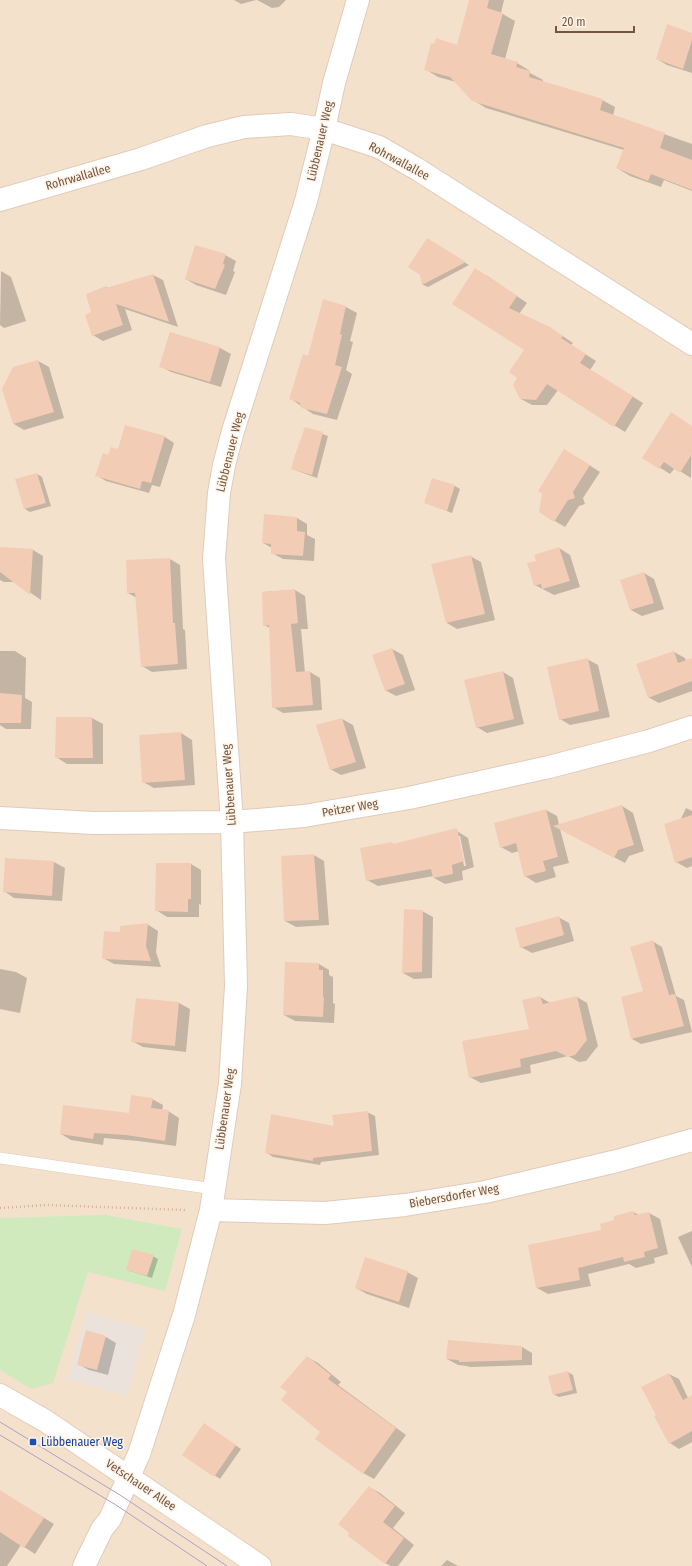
<svg xmlns="http://www.w3.org/2000/svg" width="692" height="1566" font-family="'Fira Sans Condensed',sans-serif">
	<rect width="100%" height="100%" fill="#fdf0de"/>
	<path fill="#f4e1cc" d="M0,0H692V1566H0Z"/>
	<path fill="#eae2db" d="M87,1312L146,1329L127,1396L67,1379Z"/>
	<path fill="#d0eabd" d="M105,1215L182,1229L165,1291L88,1272L53,1383L31,1389L0,1370V1218Z"/>
	<path fill="#0003" fill-rule="evenodd" d="M234,0H256L241,4Z
		M257,0H286L279,7L272,8Z
		M470,0H504L501,13L515,21L505,59L517,63L530,71V73L543,80L542,82L602,100L615,107L613,116L692,144V191L664,180L661,187L630,176L617,168L624,150L486,108L473,100L456,82L438,77L425,69L457,46Z
		M692,34V73L667,65L657,59Z
		M427,239L469,265L428,287L423,285L421,274Z
		M225,255L236,261L233,271L235,272L226,295L196,285L186,279Z
		M1,271L11,277L26,321L4,328L0,325Z
		M153,275L163,280L178,327L125,309L132,330L103,341L93,335L92,312L106,287L108,288Z
		M486,275L527,303L519,314L561,335L573,343L571,345L596,361L590,370L643,403L625,432L558,390L547,405H532L521,399L519,378L525,349Z
		M324,300L346,307L357,313L350,341L353,342L346,370L352,374L337,420L313,414L291,399L309,357Z
		M170,333L220,348L231,354L221,387L171,372L160,366Z
		M38,361L49,367L64,418L24,430L14,424Z
		M126,426L165,437L174,443L160,487L152,485L149,493L106,481L96,475L109,456L119,450Z
		M692,427L691,478L675,468L670,474L643,457Z
		M305,428L328,436L317,478L292,469Z
		M575,456L600,472L583,498L585,504L579,506L565,527L540,512Z
		M37,474L42,477L51,506L30,512L25,509Z
		M455,486L460,489L452,513L426,503Z
		M297,518L307,524V535L315,539L314,561L283,559L272,553V548L263,543Z
		M0,548L33,550L43,556L41,600L15,582H4L0,580Z
		M559,548L570,555L580,587L554,595L535,585Z
		M470,556L481,562L495,620L457,629L447,623Z
		M170,559L180,565L183,629L185,630L187,669L152,672L142,666L137,598L128,593Z
		M644,573L654,579L664,609L642,616L631,610L622,580Z
		M295,590L305,596L308,629H301L305,673L310,672L320,678L322,710L283,713L273,707L270,628L264,625L263,592Z
		M392,649L403,655L415,690L396,696L385,690Z
		M0,651H15L26,658L25,698L32,702L31,729H6L0,725Z
		M674,652L685,658L686,661L692,659V691L659,703L648,697Z
		M587,659L598,665L610,717L570,725L560,719Z
		M503,672L513,678L524,724L487,733L477,727Z
		M57,718H92L103,724V764H67L56,757Z
		M342,719L353,725L366,768L341,775L330,769L318,726Z
		M181,733L192,740L195,785L154,788L143,782L140,736Z
		M622,806L633,813L644,851L629,856L625,863L560,829L569,863L553,867L556,877L536,883L525,876L519,851L512,853L501,847L546,810L557,816L559,825Z
		M686,808L692,811V866L687,868L676,862L681,819Z
		M457,831L468,838L474,867L462,871L463,880L445,884L434,878V876L378,886L367,880L392,843L395,845ZM458,836H460L466,866H464Z
		M314,855L324,861L329,925L296,927L285,921Z
		M54,862L65,868L62,901L14,898L4,891Z
		M191,864L201,870V905L199,904V917H167L156,910Z
		M422,911L433,917L432,978L414,979L403,973Z
		M558,917L569,923L574,941L532,953L521,947Z
		M147,924L158,931L156,952L161,967L114,964L103,958L121,933Z
		M652,941L662,947L676,996L684,1000L692,1032L641,1044L632,1039L644,992Z
		M319,964L329,970V975L333,977V1003L335,1004L334,1023L295,1021L284,1015Z
		M0,969L16,972L27,978L20,1013L0,1009Z
		M540,997L550,1003L577,997L587,1003L598,1046L586,1061L579,1062L568,1056L530,1065L531,1073L481,1083L470,1077L530,1030Z
		M137,999L179,1003L190,1009L186,1052L143,1047L132,1041Z
		M152,1099L163,1105L162,1111H168L179,1118L176,1146L138,1141L104,1138L103,1145L71,1140L61,1134L130,1114Z
		M367,1112L375,1116L379,1155L321,1162L320,1165L273,1157L266,1152L335,1128Z
		M633,1212L639,1215L649,1213L660,1219L668,1254L654,1258L655,1263L636,1268L629,1264L588,1274L591,1286L548,1294L537,1288L529,1246L602,1231L616,1221Z
		M692,1231V1267L678,1237Z
		M153,1256L158,1259L152,1278L127,1270Z
		M407,1272L418,1278L409,1308L367,1294L356,1288Z
		M106,1337L116,1343L108,1375L89,1370L78,1364Z
		M522,1347L532,1353V1365L470,1367L467,1366L458,1365L447,1359Z
		M307,1357L318,1363L341,1382L338,1385L406,1435L374,1479L363,1473L321,1432L288,1392Z
		M568,1372L573,1375L577,1393L559,1397L553,1394Z
		M669,1374L679,1379L688,1398L692,1396V1442L679,1449L670,1443L657,1415Z
		M209,1427L241,1449L220,1479L183,1454Z
		M369,1487L380,1493L405,1513L393,1528L414,1545L398,1566H391L385,1563Z
		M0,1491L54,1524L35,1554L21,1545L7,1566H0Z
		M447,1560L458,1566H441Z"/>
	<path fill="#f3ccb5" d="M469,0H489L487,8L503,13L491,54L518,62L516,67L530,71L529,77L603,99L600,110L665,133L660,148L692,160V190L651,174L648,181L616,168L624,148L472,101L450,77L424,70L431,43L434,44L436,38L457,45Z
		M667,24L692,33V40L683,69L656,59Z
		M427,238L466,262L422,285L420,275L408,267Z
		M195,245L226,254L223,264L225,265L215,289L185,279Z
		M475,268L517,296L509,308L550,327L563,336L561,338L586,354L580,363L633,396L614,427L547,384L536,400L520,399L513,385L517,378L509,372L524,350L452,304Z
		M153,274L169,322L116,304L123,325L92,336L85,315L91,312L86,295L88,294H86L106,286V288Z
		M323,299L346,306L340,334L342,335L335,365L342,367L327,414L301,408L300,403L289,399L303,354L308,356Z
		M170,332L220,347L210,382L159,367Z
		M38,360L54,412L13,424L2,389L13,367Z
		M671,412L692,426V454L680,473L664,462L659,469L642,458Z
		M125,425L165,436L151,483L142,481L140,489L95,476L103,453L108,455L111,447L118,449Z
		M305,427L323,432L312,475L291,469L295,455Z
		M564,449L590,465L573,492L575,498L568,500L554,522L539,512L542,494L538,491Z
		M37,473L46,503L24,509L15,479Z
		M432,478L455,485L447,511L424,503Z
		M264,514L297,517V531L305,532L303,556L271,554V544L262,543Z
		M0,547L33,549L30,595L0,572Z
		M559,547L570,581L542,589L541,584L534,586L527,563L536,561L534,555Z
		M471,555L485,614L446,623L431,564Z
		M170,558L173,623H175L178,664L141,667L135,593H127L126,560Z
		M644,572L654,603L630,610L620,580Z
		M295,589L298,623L291,624L296,672L310,671L313,705L272,708L269,625L263,626L262,592Z
		M392,648L405,684L385,691L372,655Z
		M674,651L678,663L692,658V681L648,698L636,664Z
		M588,658L599,711L559,720L547,667Z
		M503,671L514,719L476,728L464,680Z
		M0,693L22,695L21,723H0Z
		M56,717H92L93,758H55Z
		M342,718L356,762L330,770L316,725Z
		M181,732L185,780L142,783L139,735Z
		M622,805L634,845L618,850L614,858L553,826Z
		M546,809L558,857L543,861L546,871L524,877L516,843L500,848L494,823Z
		M692,815V857L675,863L664,824Z
		M457,828L464,861L452,865L453,874L433,878L431,869L366,881L360,848L392,842L393,844Z
		M314,854L319,920L284,921L281,856Z
		M5,858L54,861L52,896L3,892Z
		M156,863H191V899H188V912L155,911Z
		M404,909L423,910L422,972L402,973Z
		M559,916L564,935L520,948L515,928Z
		M148,923L146,946L151,961L102,959L104,931L120,932V926Z
		M653,940L669,995L675,994L684,1026L631,1039L621,997L643,991L630,947Z
		M285,962L319,963V970H323V997H324L323,1017L283,1015Z
		M540,996L543,1004L577,996L587,1040L575,1055L568,1057L556,1051L520,1059L521,1067L469,1078L462,1041L529,1029L522,1000Z
		M136,998L179,1002L175,1046L131,1042Z
		M131,1095L153,1098L151,1108L169,1110L165,1141L126,1135L94,1133L93,1139L60,1134L63,1105L129,1113Z
		M368,1111L372,1151L313,1158V1161L265,1153L271,1114L334,1126L332,1115Z
		M633,1211L635,1215L649,1212L658,1248L644,1252L645,1257L624,1262L623,1257L578,1268L580,1280L536,1288L528,1245L601,1230L600,1224L614,1220V1216Z
		M132,1249L154,1255L147,1276L126,1270Z
		M365,1257L408,1271L399,1302L355,1288Z
		M86,1330L106,1336L97,1370L77,1365Z
		M448,1340L522,1346V1360L459,1362V1360L446,1359Z
		M307,1356L331,1375L328,1379L396,1428L363,1474L315,1439L320,1432L281,1400L287,1392L280,1387Z
		M568,1371L573,1390L553,1395L548,1376Z
		M669,1373L683,1400L692,1395V1431L669,1444L654,1416L656,1415L641,1387Z
		M204,1423L236,1445L214,1477L182,1455Z
		M369,1486L395,1506L383,1522L404,1538L385,1564L348,1536L349,1533L338,1524Z
		M0,1490L44,1518L24,1548L0,1532Z"/>
	<g fill="none" stroke-linecap="round" stroke-linejoin="round">
		<g stroke="#e0cbba" stroke-width="12">
			<path id="lane" d="M0,1158L214,1189"/>
		</g>
		<g stroke="#e0cbba" stroke-width="24">
			<path id="street" d="M0,200L141,159L207,136L244,127L291,124L324,129L379,147L417,169L692,344
				M0,818L94,823L232,822L304,816L409,798L549,767L649,741L692,727
				M211,1210L325,1213L405,1205L485,1192L617,1161L692,1140
				M84,1566L102,1529L110,1519L139,1454L184,1315L211,1210L230,1084L236,986L232,822L214,559L219,493L224,465L233,431L306,201L324,129L334,83L358,0"/>
		</g>
		<g stroke="#e8ceba" stroke-width="24">
			<path id="secondary" d="M0,1395L44,1420L260,1566"/>
		</g>
		<path stroke="#d7af99" stroke-width="2.5" stroke-dasharray="1 3" stroke-linecap="butt" d="M0,1208L46,1205L186,1210"/>
		<use href="#lane" stroke="#fff" stroke-width="11"/>
		<use href="#street" stroke="#fff" stroke-width="22"/>
		<use href="#secondary" stroke="#fff" stroke-width="22"/>
		<path stroke="#b29ec5" stroke-width="1" d="M0,1422L120,1495L227,1566
			M0,1435L116,1505L207,1566"/>
	</g>
	<rect fill="#1a4fb4" stroke="#fff4e5" stroke-width="1.5" x="29" y="1438" width="8" height="8" rx="2"/>
	<g text-anchor="middle" dominant-baseline="central" stroke-width="3" stroke-linejoin="round" paint-order="stroke">
		<g font-size="12" fill="#735546" stroke="#fff4e5">
			<text transform="translate(320 141) rotate(-77)">Lübbenauer Weg</text>
			<text transform="translate(399 161) rotate(28)">Rohrwallallee</text>
			<text transform="translate(78 177) rotate(-16)">Rohrwallallee</text>
			<text transform="translate(230 452) rotate(-76)">Lübbenauer Weg</text>
			<text transform="translate(229 785) rotate(-94)">Lübbenauer Weg</text>
			<text transform="translate(350 808) rotate(-10)">Peitzer Weg</text>
			<text transform="translate(225 1109) rotate(-82)">Lübbenauer Weg</text>
			<text transform="translate(454 1196) rotate(-10)">Biebersdorfer Weg</text>
			<text transform="translate(141 1485) rotate(34)">Vetschauer Allee</text>
		</g>
		<g font-size="12" fill="#164399" stroke="#fff4e5" text-anchor="start">
			<text x="41" y="1442">Lübbenauer Weg</text>
		</g>
	</g>
	<path d="M556 26v6h78v-6" fill="none" stroke="#735546" stroke-width="2"/>
	<text x="562" y="26" font-size="12" fill="#735546" stroke="#fff4e5" stroke-width="3" paint-order="stroke">20 m</text>
</svg>
